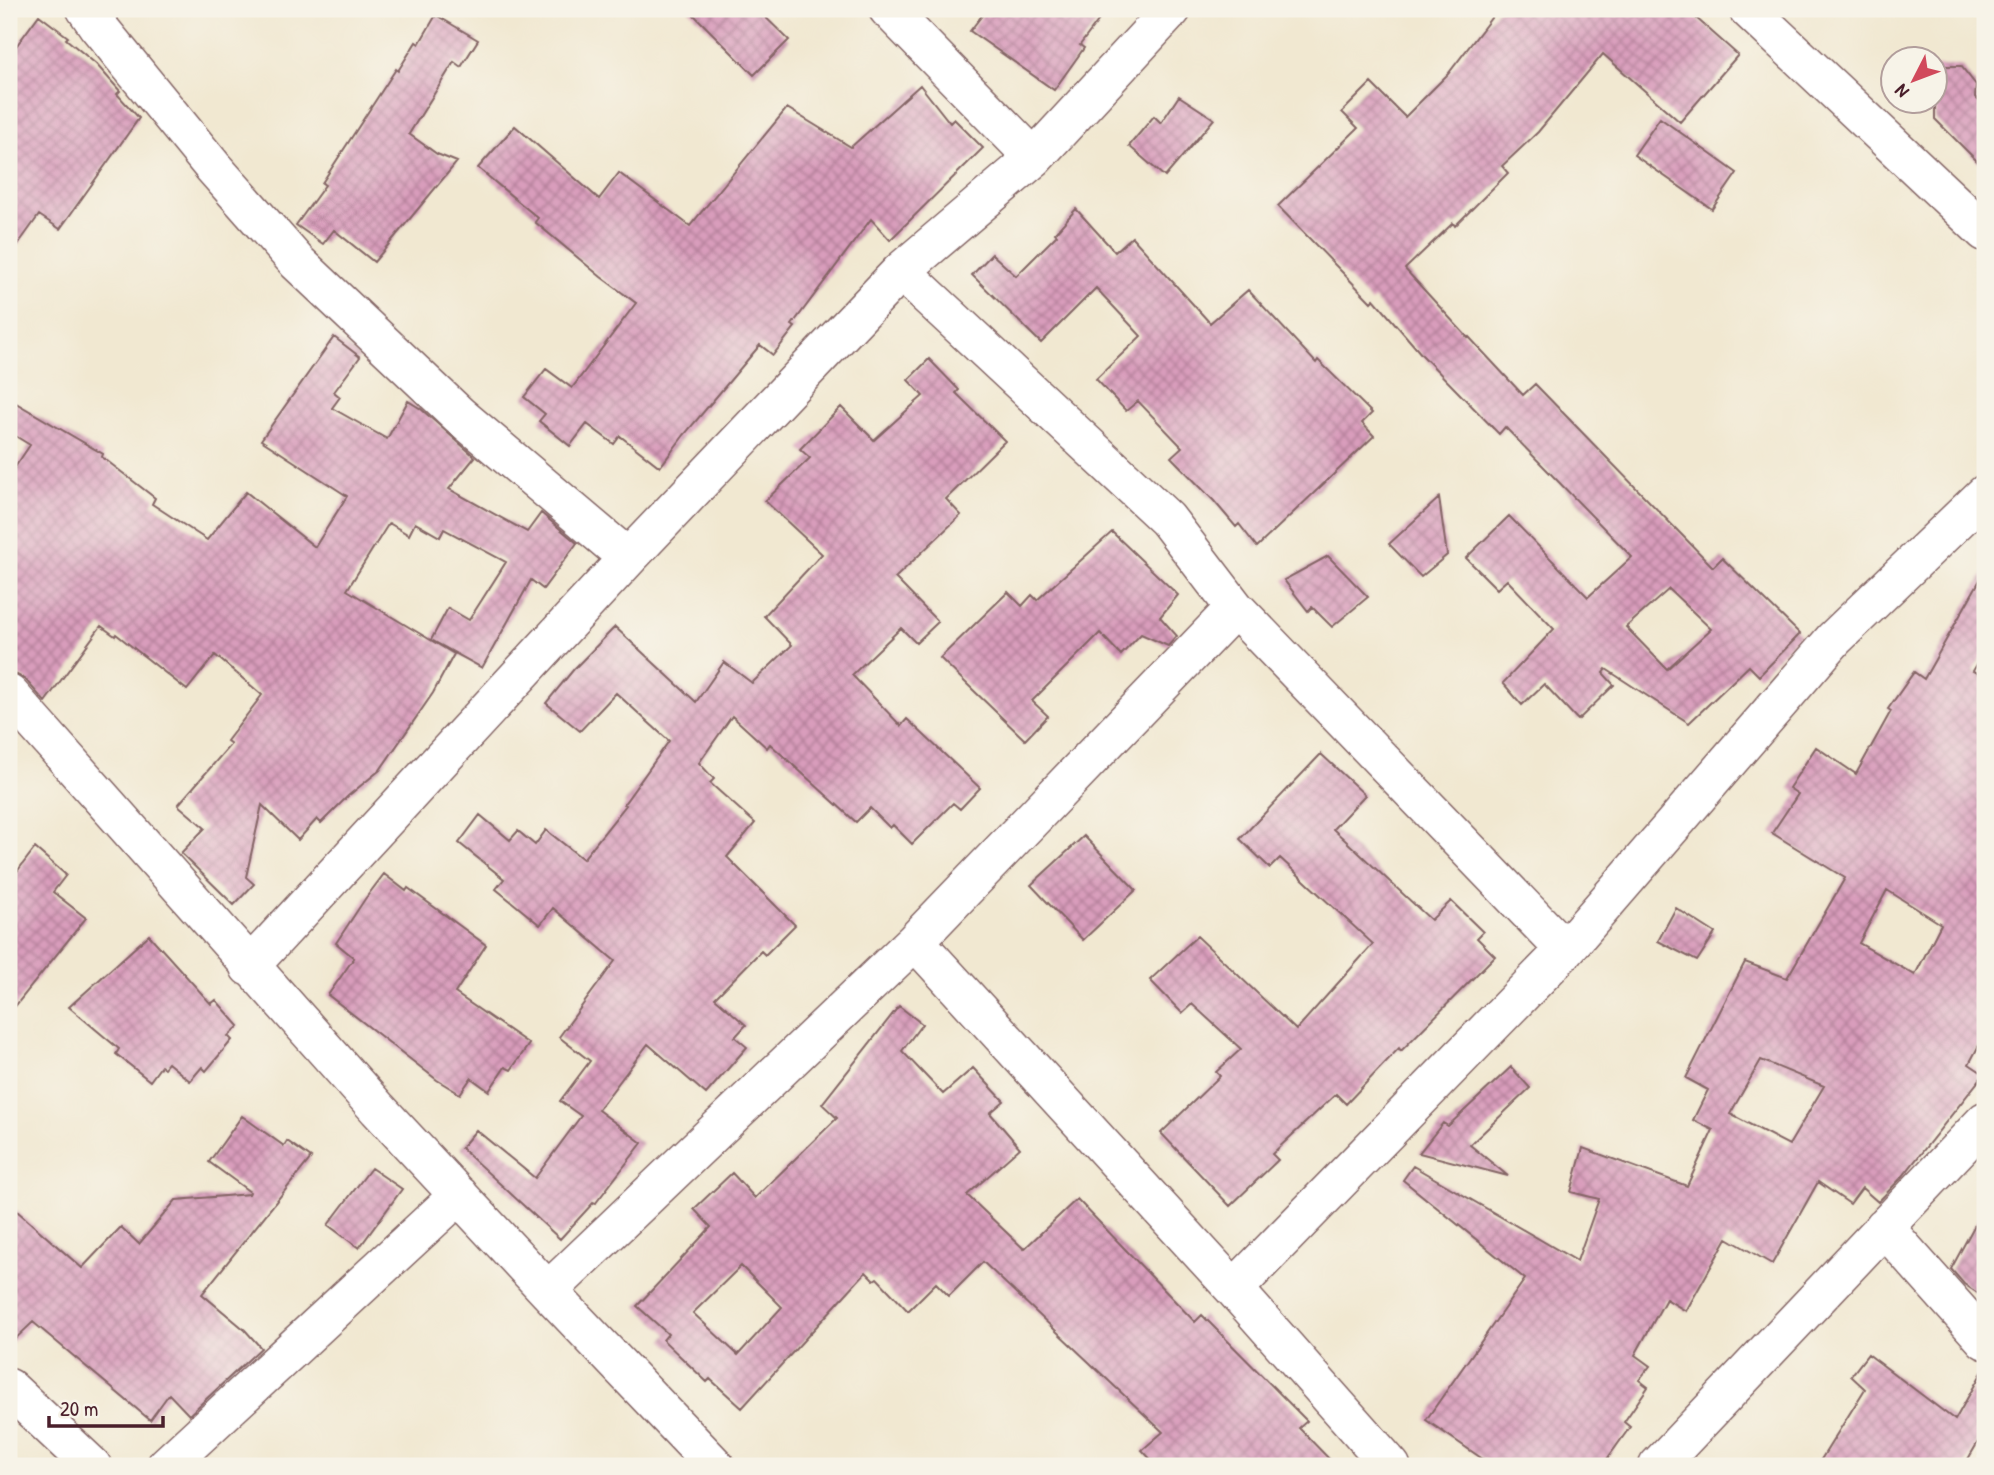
<svg xmlns="http://www.w3.org/2000/svg" width="1994" height="1475" font-family="'Patrick Hand',sans-serif">
	<defs>
		<pattern id="building-cross-hatch" width="8" height="8" patternUnits="userSpaceOnUse" patternTransform="scale(1.75)"><rect width="8" height="8" fill="#d99dbc"/><path d="M0 0l8 8M0 8l8-8" fill="none" stroke="#b27f99"/></pattern>
	</defs>
	<rect width="100%" height="100%" fill="#f7f3e8"/>
	<filter id="ink" filterUnits="userSpaceOnUse"><feTurbulence type="fractalNoise" baseFrequency=".0143" numOctaves="2"/><feDisplacementMap in="SourceGraphic" scale="14" xChannelSelector="R" yChannelSelector="G"/><feConvolveMatrix kernelMatrix="1 2 1 2 8 2 1 2 1" color-interpolation-filters="sRGB"/></filter>
	<filter id="wash" filterUnits="userSpaceOnUse"><feTurbulence type="fractalNoise" baseFrequency=".00686" numOctaves="4" result="noise"/><feDisplacementMap in="SourceGraphic" scale="28" xChannelSelector="R" yChannelSelector="G"/><feGaussianBlur stdDeviation="1.57" result="paint"/><feColorMatrix in="noise" values="0 0 0 0 0 0 0 0 0 0 0 0 0 0 0 0 0 1.4 0 .05"/><feComposite in="paint" operator="in"/></filter>
	<g filter="url(#wash)">
		<rect width="100%" height="100%" fill="#f1e8d1"/>
		<g id="blocks">
			<path fill="url(#building-cross-hatch)" fill-rule="evenodd" d="M688,9H757L789,40L754,75Z
				M987,9H1107L1080,45L1084,48L1054,90L970,31Z
				M1498,9H1686L1738,55L1680,122L1603,54L1538,132L1502,166L1508,173L1455,226L1453,223L1405,269L1468,338L1469,337L1523,395L1535,384L1713,567L1722,558L1800,634L1759,676L1749,666L1689,723L1606,669L1603,673L1614,685L1578,720L1544,684L1522,705L1503,683L1554,629L1507,580L1497,589L1466,558L1509,516L1588,597L1632,557L1505,427L1499,434L1422,355L1374,299L1371,302L1278,206L1358,128L1342,112L1371,83L1405,117L1448,74ZM1669,589L1711,629L1667,669L1626,627Z
				M39,15L68,37L66,39L96,64L120,91L117,94L139,118L60,229L39,215L9,257V56Z
				M436,15L478,40L461,67L454,62L409,134L437,154L457,162L374,262L334,230L323,244L296,225L325,185L322,183L396,69L398,71L416,42L419,44Z
				M1935,66H1961L1976,85L1975,97L1985,107V169L1935,119Z
				M920,85L950,123L954,119L983,148L890,240L871,219L792,325L795,327L773,355L760,345L684,435L660,467L620,436L614,444L587,424L570,446L539,421L545,414L524,397L546,369L572,388L636,303L601,277L535,222L538,218L478,168L515,126L599,199L619,173L690,226L787,108L851,147Z
				M1179,96L1214,119L1165,177L1129,146L1154,116L1161,123Z
				M1660,118L1737,173L1712,209L1634,155Z
				M1076,209L1115,252L1132,237L1210,323L1248,290L1316,363L1318,360L1372,413L1362,423L1374,436L1257,547L1239,524L1236,527L1214,501L1171,457L1182,447L1138,401L1126,411L1096,379L1141,336L1096,288L1041,343L972,275L992,254L1016,276L1057,235L1055,233Z
				M334,337L360,357L334,392L340,397L332,408L387,439L408,401L421,409L475,457L449,489L527,532L541,513L577,543L543,589L531,580L482,668L431,640L448,608L469,620L506,562L444,529L440,537L415,523L409,535L389,523L347,590L454,654L433,693L380,770L348,796L321,823L317,819L298,840L262,805L246,877L254,884L234,905L181,853L205,828L178,805L231,744L227,741L262,695L215,655L187,690L116,634L115,636L101,626L45,702L25,679L9,671V476L30,445L9,432V399L103,454L102,457L155,498L152,504L207,540L246,492L315,547L347,496L261,440Z
				M929,359L959,390L956,393L1005,441L946,499L961,515L895,578L938,622L916,643L901,628L852,675L901,726L907,719L980,788L960,809L953,803L912,844L893,825L890,828L870,808L856,822L770,744L767,748L732,716L699,763L714,779L710,783L755,823L727,857L795,925L765,955L761,951L715,998L746,1025L735,1037L747,1047L706,1094L648,1044L598,1110L642,1143L595,1204L593,1203L560,1239L461,1148L476,1130L535,1178L581,1116L560,1101L590,1061L559,1037L615,961L553,908L540,925L496,889L504,879L459,843L480,815L510,840L518,831L535,845L546,830L583,859L626,805L624,804L669,741L616,693L580,731L546,703L574,669L615,627L696,702L724,662L752,683L792,645L764,616L822,554L765,501L810,458L800,449L841,407L874,440L923,396L908,380Z
				M1439,498L1447,555L1421,577L1389,544Z
				M1112,532L1178,595L1160,617L1177,636L1168,646L1141,634L1121,655L1100,633L1032,701L1048,716L1025,740L940,658L1008,592L1022,606L1032,595L1037,600Z
				M1328,556L1368,597L1332,627L1312,607L1308,611L1284,580Z
				M1985,571V651L1973,671L1985,677V1034L1969,1064L1984,1074L1903,1176L1878,1202L1862,1188L1850,1204L1818,1182L1772,1264L1727,1238L1686,1311L1666,1299L1635,1355L1650,1366L1639,1380L1648,1387L1624,1422L1630,1427L1602,1466H1493L1426,1420L1525,1279L1403,1180L1413,1166L1577,1261L1599,1199L1571,1192L1583,1148L1687,1186L1713,1130L1693,1120L1708,1090L1686,1078L1745,962L1787,978L1845,878L1772,833L1798,794L1789,788L1816,747L1856,774L1891,711L1888,709L1914,672L1924,679ZM1887,890L1941,924L1915,975L1859,943ZM1761,1060L1824,1086L1789,1145L1730,1114Z
				M1321,754L1365,795L1333,829L1431,920L1451,901L1483,932L1477,938L1495,956L1401,1051L1399,1048L1346,1104L1336,1094L1272,1154L1278,1160L1230,1206L1161,1133L1220,1076L1216,1072L1241,1049L1192,1004L1182,1013L1150,980L1197,936L1296,1030L1373,944L1280,858L1270,868L1240,839Z
				M1084,836L1136,890L1083,940L1031,885Z
				M35,848L66,875L53,892L86,918L9,1014V882Z
				M384,874L406,891L408,888L486,945L455,993L529,1044L511,1070L505,1067L489,1091L471,1078L460,1094L437,1080L328,995L354,958L336,943L365,899Z
				M1676,908L1715,933L1697,961L1658,941Z
				M149,935L211,1004L216,1000L239,1026L228,1036L232,1040L206,1071L202,1067L190,1081L168,1063L164,1068L161,1066L150,1081L116,1054L119,1049L69,1007Z
				M899,1006L922,1024L902,1051L943,1094L973,1068L1004,1101L990,1113L1020,1148L967,1195L1024,1249L1077,1199L1195,1322L1202,1315L1307,1421L1299,1428L1336,1466H1157L1142,1450L1163,1432L983,1262L949,1296L936,1283L908,1311L877,1278L874,1280L866,1272L742,1408L710,1379L707,1382L663,1340L668,1334L637,1306L711,1227L694,1209L732,1173L755,1198L837,1118L822,1104ZM741,1266L782,1307L738,1355L693,1313Z
				M1511,1067L1530,1088L1470,1145L1508,1176L1419,1153L1443,1123L1448,1126Z
				M242,1116L284,1146L287,1141L311,1158L202,1294L245,1330L261,1348L189,1415L169,1394L150,1420L33,1322L9,1345V1204L82,1268L121,1227L139,1244L176,1200L249,1194L250,1192L209,1162Z
				M371,1168L402,1189L359,1248L328,1225Z
				M1985,1206V1298L1964,1284L1951,1269Z
				M1868,1354L1955,1420L1985,1367V1430L1964,1466H1817L1865,1389L1851,1376Z"/>
		</g>
	</g>
	<g filter="url(#ink)">
		<use href="#blocks" fill-opacity="0" stroke="#846565" stroke-width="2"/>
		<g fill="none" stroke-linecap="round" stroke-linejoin="round">
			<g stroke="#846565" stroke-width="41">
				<path id="street" d="M86,9L97,25L213,167L297,262L459,415L628,558
					M888,9L1034,158
					M1748,9L1985,232
					M901,271L1167,519L1235,608L1565,950
					M9,694L378,1109L548,1291L715,1466
					M915,941L1234,1289L1391,1466
					M249,967L628,558L901,271L1034,158L1172,9
					M1884,1227L1985,1340
					M1234,1289L1565,950L1834,639L1985,494
					M548,1291L915,941L1235,608
					M9,1388L92,1466
					M166,1466L459,1195
					M1658,1466L1985,1121"/>
			</g>
			<use href="#street" stroke="#fff" stroke-width="38"/>
		</g>
	</g>
	<rect width="1994" height="1475" fill="none" stroke="#f7f3e8" stroke-width="35"/>
	<g transform="translate(1914 80) rotate(228)"><circle r="33" fill="#f7f3e8" stroke="#b29e9c" stroke-width="2"/>
	<path d="M0-5L12 26L0 18L-12 26Z" fill="#d1495b"/>
	<text y="-10" font-size="19" font-weight="bold" text-anchor="middle" fill="#4a1f2b">N</text>
	</g>
	<path d="M49 1416v10h114v-10" fill="none" stroke="#4a1f2b" stroke-width="3.5"/>
	<text x="60" y="1416" font-size="21" fill="#4a1f2b" stroke="#f7f3e8" stroke-width="5" paint-order="stroke">20 m</text>
</svg>
